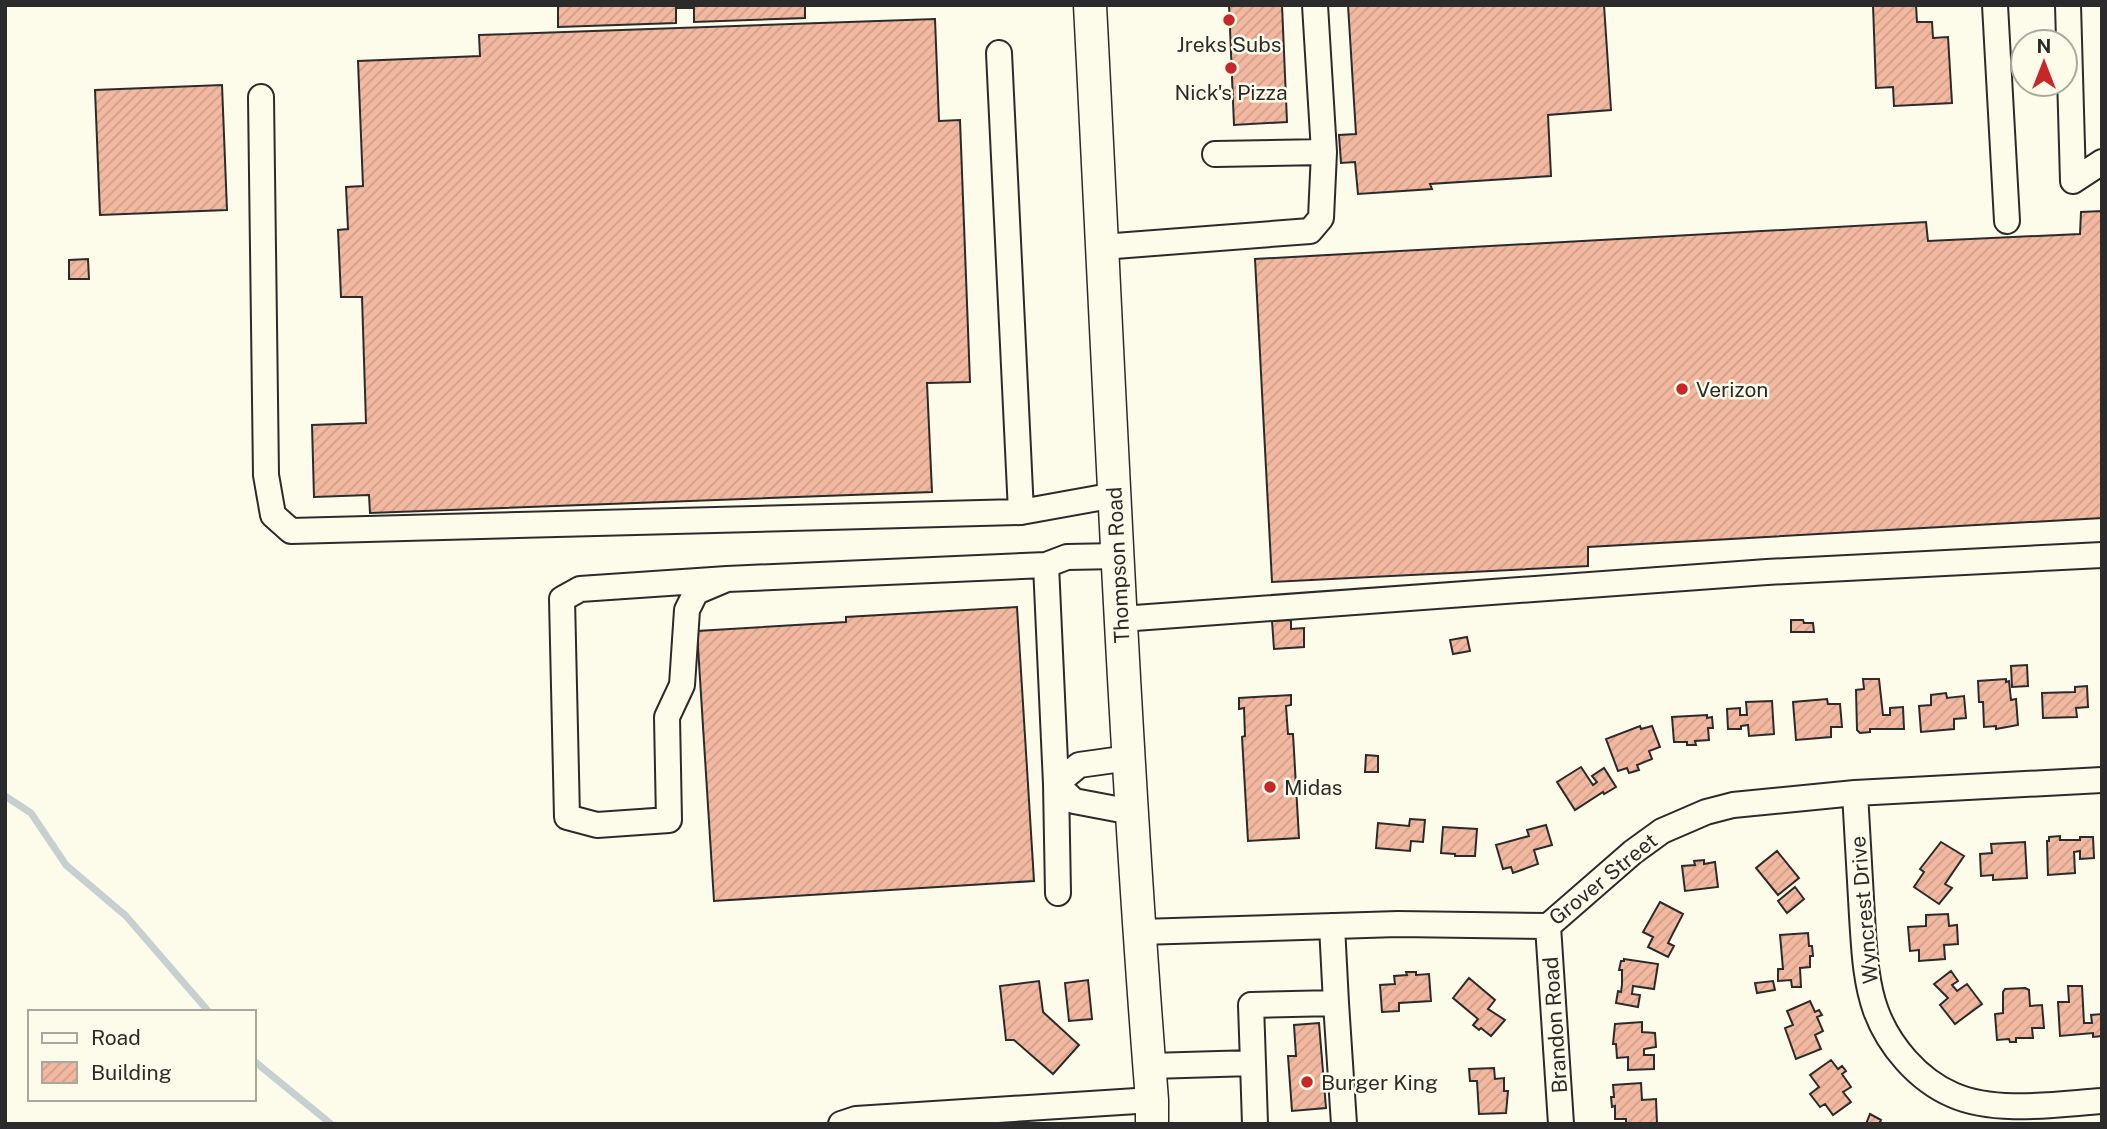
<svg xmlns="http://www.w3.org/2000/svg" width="2107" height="1129" font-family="'Public Sans',sans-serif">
	<defs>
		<pattern id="building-hatch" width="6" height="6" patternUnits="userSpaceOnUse" patternTransform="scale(1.75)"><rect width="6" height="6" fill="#f2b8a0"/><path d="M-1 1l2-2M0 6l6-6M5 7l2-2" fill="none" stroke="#d09e8a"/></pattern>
	</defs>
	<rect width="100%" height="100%" fill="#fdfbea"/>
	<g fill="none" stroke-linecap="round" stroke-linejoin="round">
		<path stroke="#c7d0d0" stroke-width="7" d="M5,796L31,813L66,865L126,916L209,1012
			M254,1061L331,1124"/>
	</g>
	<path fill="url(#building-hatch)" stroke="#2b2b2b" stroke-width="2" d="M558,5H805V18L694,22V8H676V23L558,27Z
		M1229,5H1282L1287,122L1234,125Z
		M1348,5H1604L1611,110L1548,115L1551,176L1430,184L1432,189L1358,194L1355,162L1341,163L1339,135L1356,134Z
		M1873,5H1916L1917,22H1932L1933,38L1948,37L1952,103L1894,106L1893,87L1876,88Z
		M935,19L939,121L960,120L970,382L927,383L932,492L370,513L369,495L314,497L312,425L366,423L362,297H341L338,230L348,229L346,187L363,186L358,61L480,56L479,35Z
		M222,85L227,210L100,215L95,90Z
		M2102,211V518L1588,547V566L1272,582L1255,259L1926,222L1928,241L2080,234L2081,212Z
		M88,259L89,279H69V260Z
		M1017,607L1034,881L714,901L697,631L846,622V617Z
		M1291,620V629L1304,628V647L1274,649L1272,621Z
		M1791,620H1803L1804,623H1813L1814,632H1791Z
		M1467,637L1470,651L1453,654L1450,640Z
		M2027,665L2028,686L2012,687L2011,666Z
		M1863,679H1879L1883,715H1890V708L1903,707L1904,729H1870V732L1860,733L1857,730L1856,690L1864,689Z
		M2006,679V682L2009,681L2011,700L2016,699L2018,725L1996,729V726L1984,727L1983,702H1979L1978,681Z
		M2087,686L2088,707L2076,708L2077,717L2043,718L2042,693L2075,692V687Z
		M1946,693L1947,698L1964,696L1966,718L1954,719V729L1921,732L1919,706L1931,705V695Z
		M1291,695V705L1286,706L1288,734H1293L1299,838L1248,841L1242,737L1245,736L1244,708L1239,709V698Z
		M1827,699L1828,704H1840L1842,727H1831V737L1796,740L1793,702Z
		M1772,701L1774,734L1749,736L1748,725L1741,726V729H1728L1727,709L1740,708V715H1747L1746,702Z
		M1707,715V718L1712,717L1713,728H1708L1709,740L1695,741L1696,745H1687V742H1674L1672,717Z
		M1640,726L1641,729L1652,726L1660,747L1649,751L1652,759L1637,765L1639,770L1629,773L1627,768L1618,771L1606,739Z
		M1366,755L1378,756V772H1365Z
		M1581,767L1593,785L1597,782L1592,776L1604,768L1616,787L1604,794L1603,792L1575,810L1557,782Z
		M1410,819L1425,820L1423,842L1411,841L1410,851L1376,848L1378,823L1409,826Z
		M1546,825L1552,845L1534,850L1538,864L1513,873L1511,867L1503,869L1496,845L1529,836L1527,830Z
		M1443,827L1477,829L1475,856H1455V854L1441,853Z
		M2060,836V840H2080V837H2093L2094,858L2080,859V851L2074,852L2075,873L2048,875L2047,841H2049V837Z
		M1941,842L1964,856L1945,884L1952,888L1939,904L1914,887L1924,872L1920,869Z
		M2025,842L2027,878L1993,880V875L1981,876L1980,854L1992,853L1991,844Z
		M1777,851L1799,878L1778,895L1756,868Z
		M1704,860V864L1715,862L1718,887L1685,891L1682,866L1695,865L1694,861Z
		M1795,887L1804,899L1787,913L1778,901Z
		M1660,902L1683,914L1668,943L1674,946L1668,957L1648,947L1653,937L1643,932Z
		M1948,914L1949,926L1957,925L1958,944L1944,945L1945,959L1919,961V950L1910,951L1908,927L1926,926V915Z
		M1808,933L1809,946H1812L1813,956H1810V967L1800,968L1801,987H1792L1791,980L1778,981V969H1783L1780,935Z
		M1624,959L1658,964L1654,989L1633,986L1632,994L1640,995L1638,1007L1616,1003L1618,991L1621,992L1622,985V970H1619L1621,961H1624Z
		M1951,971L1958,981L1952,985L1957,991L1967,984L1982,1004L1955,1024L1940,1005L1948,998L1934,984Z
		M1406,972H1416V975L1429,974L1431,1001L1399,1003V1011L1382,1012L1380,985L1395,984L1394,976L1407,975Z
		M1469,978L1495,1000L1488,1009L1505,1020L1491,1036L1481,1028L1479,1030L1473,1025L1478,1019L1453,998Z
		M1088,980L1092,1019L1069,1021L1065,983Z
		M1039,981L1043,1012L1079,1045L1053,1074L1014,1040H1006L1000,986Z
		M1773,981L1775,990L1757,993L1755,983Z
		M2068,986H2082L2084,1023H2092L2091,1015L2102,1014V1036L2093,1037V1033L2060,1036L2058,1002H2069Z
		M2025,988L2029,990L2030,1006L2042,1005L2044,1028H2032L2033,1038H2016V1042H2010L2009,1039L1997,1040L1995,1014L2003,1013V992L2005,989Z
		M1810,1001L1815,1012L1819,1010L1822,1015L1817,1017L1823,1031L1815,1035L1821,1049L1796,1059L1785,1028L1793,1025L1787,1011Z
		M1642,1022V1032L1655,1033L1656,1047L1644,1049V1055H1654V1069L1628,1070V1057L1617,1058L1616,1044H1613L1615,1024Z
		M1319,1023L1326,1108L1292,1111L1288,1056H1296L1294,1025Z
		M1831,1060L1838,1069L1842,1066L1846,1071L1842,1074L1851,1087L1843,1092L1851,1102L1833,1115L1825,1104L1820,1107L1810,1094L1819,1087L1810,1075Z
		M1494,1068L1495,1079L1504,1078V1091H1508L1506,1113L1479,1114L1477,1081H1470L1469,1069Z
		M1641,1083L1642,1100L1656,1099L1657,1124H1626V1119H1615V1106L1612,1107L1611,1097H1614L1613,1085Z
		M1870,1114L1881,1120L1880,1122L1883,1124H1866Z"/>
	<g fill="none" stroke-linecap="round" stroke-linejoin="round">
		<g stroke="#2b2b2b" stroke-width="28">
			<path id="minor" d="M1995,5L2007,221
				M2068,5L2073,181L2102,162
				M999,53L1021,512
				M261,97L266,475L273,515L291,531L1021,512L1115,495
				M1215,154L1324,152
				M1102,247L1310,231L1321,218L1324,152L1315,5
				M1046,565L1056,784L1058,893
				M727,579L580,589L562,599L567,817L597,825L669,820L667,717L682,685L687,610L696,592L727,579L1046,565L1067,557L1118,556
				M1121,619L1767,572L2102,555
				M1129,758L1079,765L1056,784L1074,801L1132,812
				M1855,793C1857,834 1860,875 1862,916C1864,946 1865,981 1876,1011C1889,1046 1918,1080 1953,1095C1996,1114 2057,1104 2102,1101
				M1548,926L1561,1124
				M1140,932L1398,924L1548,926L1633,852L1662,831L1706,812L1733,805L1855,793L2102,780
				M1336,1003L1344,1124
				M1253,1063L1255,1124
				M1150,1066L1253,1063L1251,1005L1336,1003L1332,926
				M841,1124L856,1119L1152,1100"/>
		</g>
		<g stroke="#2b2b2b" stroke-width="35">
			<path id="major" d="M1090,5C1109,370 1123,735 1152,1100V1124"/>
		</g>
		<use href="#minor" stroke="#fdfbea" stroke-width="24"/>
		<use href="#major" stroke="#fdfbea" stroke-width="32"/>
	</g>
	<g fill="#c62828" stroke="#fdfbea" stroke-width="2.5">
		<circle cx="1229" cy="20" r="7"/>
		<circle cx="1231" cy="68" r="7"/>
		<circle cx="1682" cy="389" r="7"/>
		<circle cx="1270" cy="787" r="7"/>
		<circle cx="1307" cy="1082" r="7"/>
	</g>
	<g text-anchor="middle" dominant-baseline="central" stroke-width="5" stroke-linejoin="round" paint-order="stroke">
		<g font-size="21" fill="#2b2b2b" stroke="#fdfbea" text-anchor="start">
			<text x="1229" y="44" text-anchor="middle">Jreks Subs</text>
			<text x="1231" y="92" text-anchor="middle">Nick's Pizza</text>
			<text x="1696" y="389">Verizon</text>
			<text x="1284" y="787">Midas</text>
			<text x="1321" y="1082">Burger King</text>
		</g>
		<g font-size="21" fill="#2b2b2b" stroke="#fdfbea">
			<text transform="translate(1118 565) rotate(-93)">Thompson Road</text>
			<text transform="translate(1603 879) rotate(-39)">Grover Street</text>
			<text transform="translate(1864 910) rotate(-95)">Wyncrest Drive</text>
			<text transform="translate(1555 1025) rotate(-94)">Brandon Road</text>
		</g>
	</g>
	<rect width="2107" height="1129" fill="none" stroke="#2b2b2b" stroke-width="14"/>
	<rect x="28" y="1010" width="228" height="91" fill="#fdfbea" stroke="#a9a89e" stroke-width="2"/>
	<rect x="42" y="1033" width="35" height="10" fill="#fdfbea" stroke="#a9a89e" stroke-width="2"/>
	<text x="91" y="1045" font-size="21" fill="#2b2b2b">Road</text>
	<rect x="42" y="1062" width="35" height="21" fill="url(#building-hatch)" stroke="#a9a89e" stroke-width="2"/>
	<text x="91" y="1080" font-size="21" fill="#2b2b2b">Building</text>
	<g transform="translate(2044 63)"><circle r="33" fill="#fdfbea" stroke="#a9a89e" stroke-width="2"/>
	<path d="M0-5L12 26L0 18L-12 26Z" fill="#c62828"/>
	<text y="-10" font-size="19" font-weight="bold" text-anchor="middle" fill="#2b2b2b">N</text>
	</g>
</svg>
